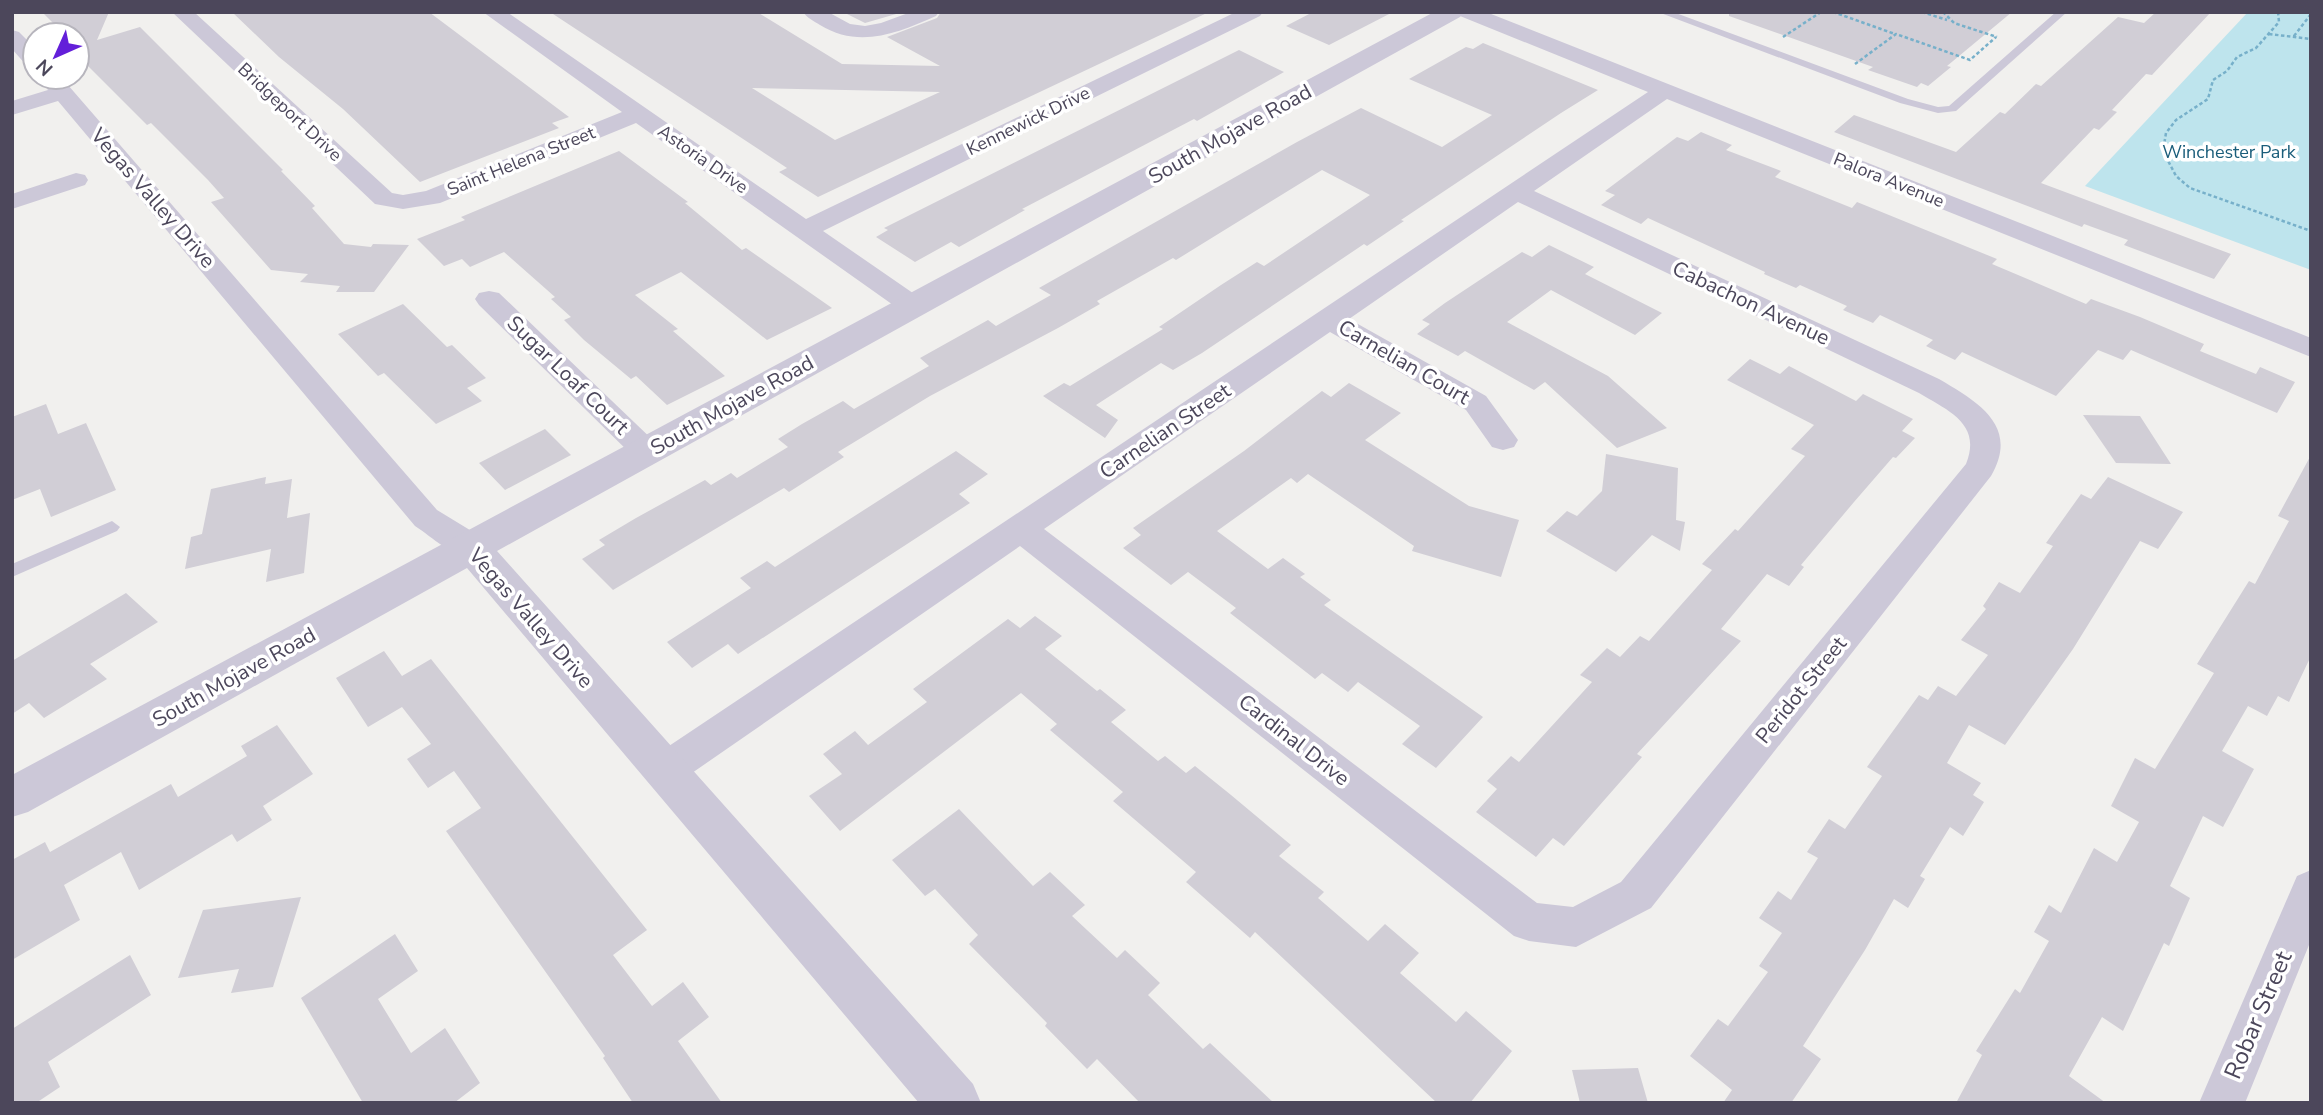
<svg xmlns="http://www.w3.org/2000/svg" width="2323" height="1115" font-family="'Nunito Sans',sans-serif">
	<rect width="100%" height="100%" fill="#f1f0ee"/>
	<path fill="#bee4ed" d="M2248,12H2311V270L2085,186Z"/>
	<path fill="#d1ced6" fill-rule="evenodd" d="M42,12H109L97,40L140,27L283,170L281,171L315,206L312,208L344,244L371,247L373,244L409,245L374,292H336L340,286L300,282L308,274L271,270L211,202L224,198L208,180L151,123L147,125L77,55V35H65Z
		M232,12H429L569,117L552,123L559,128L420,182L343,109L279,57Z
		M550,12H757L842,64L940,66L887,37L937,18L941,12H1209L818,197L779,172L787,168ZM752,88L940,92L835,140Z
		M843,12H903L865,23Z
		M1313,12H1393L1329,45L1286,26Z
		M1729,12H2012L1947,66L1951,67L1928,86L1921,83L1917,87L1868,70L1873,67L1729,16Z
		M2156,12H2211L2152,75L2146,74L2112,110L2117,112L2099,130L2094,128L2041,183L2231,254L2214,279L2124,245L2128,240L2084,224L2082,227L1834,132L1854,115L1956,152L2000,112L2005,114L2036,84L2041,86L2118,17L2144,23Z
		M1483,43L1598,90L1561,113L1401,220L1404,221L1367,246L1364,244L1202,353L1173,370L1161,363L1096,405L1118,420L1105,438L1043,396L1064,383L1070,386L1163,329L1159,327L1221,285L1257,262L1264,266L1370,195L1322,170L1176,260L1173,258L1097,301L1100,304L1058,328L930,396L838,452L844,457L789,492L784,488L613,590L582,559L605,545L599,540L636,518L705,480L711,485L731,473L737,478L788,447L778,439L802,424L843,401L854,409L929,366L920,358L988,320L996,326L1051,295L1039,288L1297,142L1361,108L1442,147L1492,115L1409,79L1466,47L1473,49Z
		M1239,50L1284,72L1197,121L1194,119L1022,209L1025,210L959,247L951,242L915,262L876,237L888,230L884,228Z
		M1701,132L1732,145L1726,150L1781,171L1775,177L1852,208L1857,202L1997,259L1992,264L2086,304L2091,299L2140,317L2204,344L2200,351L2256,374L2260,367L2295,382L2277,413L2131,350L2123,360L2098,350L2056,396L1962,352L1955,360L1926,346L1933,340L1880,315L1873,323L1843,310L1847,306L1800,285L1796,288L1764,274L1765,272L1648,218L1641,224L1601,205L1615,195L1605,191L1677,137L1688,141Z
		M619,151L688,202L685,203L742,250L746,248L832,308L767,340L681,272L635,295L678,329L673,331L725,376L667,405L636,376L631,379L584,340L564,320L571,317L551,299L555,297L504,252L470,267L462,259L444,266L417,239L465,220L461,217Z
		M1549,245L1594,267L1585,274L1662,313L1635,335L1551,290L1507,322L1608,376L1667,428L1617,448L1545,382L1534,390L1465,351L1458,356L1417,334L1430,324L1422,320L1445,303L1522,252L1532,257Z
		M403,304L447,347L452,345L486,378L467,388L482,401L436,424L384,373L378,376L338,334Z
		M1750,359L1780,374L1789,366L1856,401L1863,394L1913,419L1902,431L1915,438L1896,458L1893,457L1854,502L1801,565L1804,567L1789,586L1767,574L1721,629L1741,641L1637,754L1642,757L1564,846L1553,838L1536,857L1476,812L1497,789L1487,781L1511,756L1519,762L1592,682L1580,675L1607,648L1620,657L1640,636L1649,641L1712,570L1702,564L1735,529L1738,531L1805,456L1791,449L1814,425L1727,380Z
		M1349,383L1401,413L1365,440L1469,506L1519,520L1501,577L1412,551L1414,546L1308,474L1297,483L1291,478L1217,531L1268,569L1283,558L1305,574L1300,577L1331,600L1324,605L1483,717L1436,768L1402,744L1420,726L1358,682L1348,692L1322,673L1315,679L1230,613L1236,608L1188,572L1171,585L1123,548L1141,535L1133,528L1244,451L1322,391L1331,397Z
		M46,404L58,434L86,423L116,490L51,517L40,489L12,500V417Z
		M2083,415L2140,416L2171,464L2116,463Z
		M545,429L571,455L505,490L479,463Z
		M956,451L988,474L959,494L970,503L924,533L738,654L728,644L692,668L667,642L751,588L740,578L767,561L775,567Z
		M1606,454L1678,468L1676,520L1685,522L1680,551L1652,535L1616,572L1546,531L1567,511L1577,516L1602,491Z
		M2311,455V656L2289,702L2278,696L2267,716L2248,706L2222,751L2254,769L2223,827L2203,816L2170,886L2190,898L2169,946L2164,943L2123,1031L2102,1017L2069,1076L2106,1103H1956L1982,1055L1976,1051L2015,989L2020,993L2049,941L2034,932L2049,905L2061,913L2094,848L2117,862L2139,822L2111,806L2135,758L2155,769L2214,673L2197,664L2249,581L2255,584L2289,521L2278,516Z
		M266,477L265,484L292,479L287,518L310,513L304,573L266,582L271,549L185,569L191,537L202,534L211,489Z
		M2108,477L2183,512L2158,549L2140,541L2073,649L2005,745L1969,725L1947,763L1981,783L1973,795L1984,802L1963,836L1950,827L1920,876L1925,879L1908,908L1894,899L1865,950L1803,1046L1821,1059L1791,1103H1723L1732,1090L1690,1056L1718,1019L1728,1026L1768,972L1759,966L1782,933L1759,918L1778,891L1791,900L1818,858L1807,852L1829,819L1845,829L1882,776L1867,767L1919,695L1928,700L1938,686L1956,696L1988,655L1961,640L1986,609L1983,606L1999,582L2020,593L2053,546L2046,543L2081,494L2091,499Z
		M126,593L158,622L90,664L107,679L44,718L29,703L12,714V661Z
		M1035,616L1062,636L1045,649L1097,691L1100,689L1126,710L1111,722L1158,761L1165,756L1186,773L1195,766L1231,795L1291,845L1279,856L1324,892L1318,898L1368,941L1385,924L1419,953L1400,973L1456,1022L1466,1011L1512,1051L1470,1103H1437L1255,932L1250,938L1186,882L1196,872L1113,801L1123,792L1050,730L1057,724L1021,693L840,831L809,796L842,774L823,754L855,731L868,745L927,702L913,689L1008,619L1020,628Z
		M384,651L402,676L431,659L647,930L613,955L652,1006L683,982L709,1017L678,1041L722,1103H633L603,1058L605,1056L446,831L481,808L454,771L428,788L407,759L431,744L402,707L368,727L336,678Z
		M277,725L313,774L263,806L272,820L237,842L232,834L139,890L121,852L64,885L80,920L12,960V860L45,842L50,852L171,784L178,797L247,756L241,746Z
		M959,809L1033,886L1050,872L1085,905L1072,916L1117,958L1125,950L1160,983L1148,995L1203,1049L1210,1043L1274,1103H1140L1097,1059L1087,1069L1045,1026L1047,1023L969,944L978,935L935,889L925,896L892,860Z
		M301,897L273,987L231,993L239,969L178,978L203,910Z
		M395,934L418,971L378,999L411,1053L445,1028L480,1083L454,1103H363L301,998Z
		M130,955L151,995L48,1062L60,1087L36,1103H12V1029Z
		M1638,1068L1648,1103H1580L1572,1070Z"/>
	<g fill="none" stroke-linecap="round" stroke-linejoin="round">
		<path stroke="#77b0ca" stroke-width="2.5" stroke-dasharray="3.5 2.5" stroke-linecap="butt" d="M1833,12L1895,34
			M1922,12L1947,20
			M1943,12L1954,23L1997,37
			M2278,12L2279,22L2256,48L2237,57L2227,71L2213,80L2208,99L2176,120L2166,133L2163,151L2176,176L2190,188L2311,231
			M2269,34L2311,39
			M2294,36L2311,14
			M1783,37L1821,12
			M1855,64L1896,34L1970,60L1996,37"/>
		<path fill="#ccc8d8" fill-rule="evenodd" d="M1658,12H1673L1908,99L1938,107L1949,106L2056,12H2067L1956,111L1938,113L1900,103Z
			M112,521L120,527L117,531L12,577V564Z"/>
		<path fill="#ccc8d8" fill-rule="evenodd" d="M172,12H194L392,193L403,195L426,191L622,112L483,12H507L806,219L1236,12H1263L1260,16L823,231L923,300L927,306L923,312L913,314L903,312L636,123L440,203L403,209L375,204Z
			M803,12H828L850,24L865,26L881,23L911,12H939L936,16C898,33 859,49 820,25C814,21 807,18 803,12Z
			M1457,12H1486L2311,338V357L1667,99L1534,191L1939,379C1978,402 2020,426 1991,476L1651,908L1576,947L1529,941L1514,936L1020,546L679,782L665,786L651,782L646,770L651,758L1648,92L1460,16ZM1518,202L1919,393C1949,411 1982,424 1966,464L1621,882L1573,907L1537,903L1044,529L1330,332L1466,410L1492,447L1503,450L1514,447L1518,440L1486,396L1349,319Z
			M12,30L19,32L35,48V67L27,66L12,49Z
			M38,77H61L437,510L483,538L488,547L483,556C458,563 435,539 415,526L58,101L12,115V101L48,90Z
			M76,173L85,175L88,180L85,185L12,209V194Z
			M489,291L499,293L658,445L662,452L658,459L647,463L636,459L479,305L475,299L479,293Z
			M2311,870V940L2245,1103H2199L2297,876Z"/>
		<path fill="#ccc8d8" fill-rule="evenodd" d="M1434,12H1464L1460,17L497,551L973,1084L981,1103H919L467,568L28,812L12,817V775Z"/>
	</g>
	<g text-anchor="middle" dominant-baseline="central" stroke-width="7" stroke-linejoin="round" paint-order="stroke">
		<g font-size="18" fill="#4c475b" stroke="#fff">
			<text transform="translate(290 112) rotate(43)">Bridgeport Drive</text>
			<text transform="translate(1028 121) rotate(-26)">Kennewick Drive</text>
			<text transform="translate(703 159) rotate(35)">Astoria Drive</text>
			<text transform="translate(521 161) rotate(-22)">Saint Helena Street</text>
			<text transform="translate(1889 180) rotate(22)">Palora Avenue</text>
		</g>
		<g font-size="18" fill="#1a5d7a" stroke="#fff">
			<text x="2229" y="152">Winchester Park</text>
		</g>
		<g font-size="21" fill="#4c475b" stroke="#fff">
			<text transform="translate(1230 134) rotate(-29)">South Mojave Road</text>
			<text transform="translate(153 198) rotate(49)">Vegas Valley Drive</text>
			<text transform="translate(1751 303) rotate(25)">Cabachon Avenue</text>
			<text transform="translate(1404 362) rotate(30)">Carnelian Court</text>
			<text transform="translate(568 375) rotate(44)">Sugar Loaf Court</text>
			<text transform="translate(732 405) rotate(-29)">South Mojave Road</text>
			<text transform="translate(1165 431) rotate(-34)">Carnelian Street</text>
			<text transform="translate(531 618) rotate(49)">Vegas Valley Drive</text>
			<text transform="translate(234 677) rotate(-29)">South Mojave Road</text>
			<text transform="translate(1801 690) rotate(-51)">Peridot Street</text>
			<text transform="translate(1294 740) rotate(38)">Cardinal Drive</text>
		</g>
		<g font-size="24" fill="#4c475b" stroke="#fff">
			<text transform="translate(2258 1015) rotate(-67)">Robar Street</text>
		</g>
	</g>
	<rect width="2323" height="1115" fill="none" stroke="#4c475b" stroke-width="28"/>
	<g transform="translate(56 56) rotate(225)"><circle r="33" fill="#ffffff" stroke="#b7b5bd" stroke-width="2"/>
	<path d="M0-5L12 26L0 18L-12 26Z" fill="#631fd9"/>
	<text y="-10" font-size="19" font-weight="bold" text-anchor="middle" fill="#4c475b">N</text>
	</g>
</svg>
